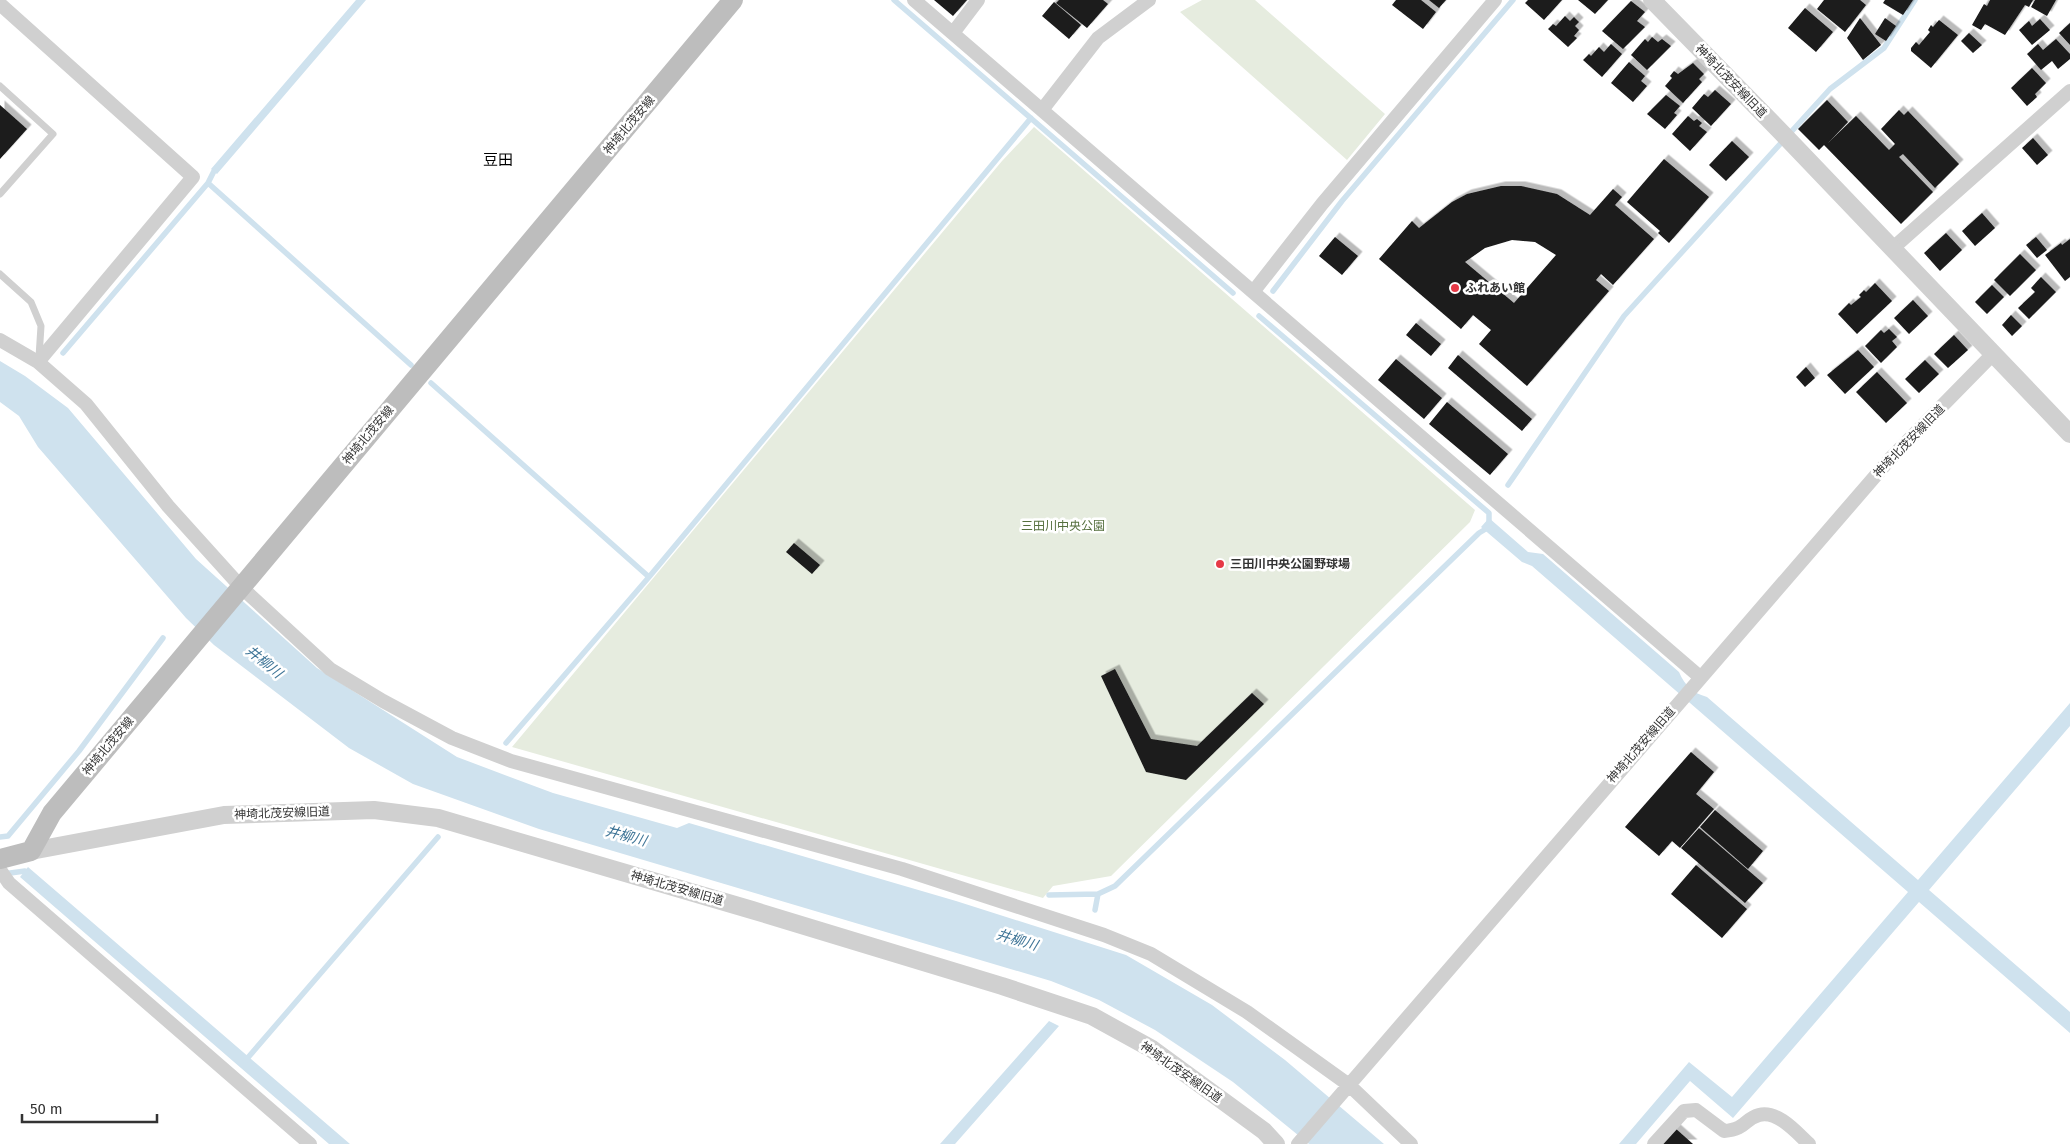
<svg xmlns="http://www.w3.org/2000/svg" width="2070" height="1144" font-family="'Fira Sans','Noto Sans JP',sans-serif">
	<defs>
		<filter id="shadow"><feDropShadow dx="4.5" dy="-4.5" stdDeviation="0" flood-color="#0004"/></filter>
	</defs>
	<rect width="100%" height="100%" fill="#fff"/>
	<path fill="#e6ecdf" d="M1202,0H1255L1385,114L1347,160L1180,12Z
		M1034,127L1475,510L1470,522L1111,876L1053,886L1043,898L512,747L1002,161Z"/>
	<path fill="#cfe2ee" d="M356,0H366L217,174L211,169Z
		M0,361L25,376L68,408L196,559L317,668L457,757L553,793L677,828L689,823L956,901L1126,955L1212,1005L1285,1060L1384,1144H1309L1233,1082L1155,1030L1099,1000L1051,981L539,829L413,784L349,748L214,645L186,618L38,447L19,416L0,402Z
		M1489,518L1528,552L1543,554L1679,672C1685,686 1693,693 1707,697L1918,880L2070,703V726L1929,890L2070,1012V1033L1919,902L1733,1118L1690,1081L1636,1144H1619L1689,1062L1732,1097L1908,892L1532,566L1522,562L1481,527Z
		M28,867L350,1144H329L20,877Z
		M1049,1021L1059,1026L955,1144H940Z"/>
	<g fill="none" stroke-linecap="round" stroke-linejoin="round">
		<path stroke="#cfe2ee" stroke-width="5.5" d="M894,0L1233,293
			M208,183L411,365
			M1273,291L1342,201L1513,0
			M1259,316L1489,513V525
			M63,353L208,183L214,171
			M431,383L649,577
			M1508,485L1624,316L1830,89L1884,48L1915,0
			M506,743L649,577L1031,118
			M0,837L8,836L79,751L163,638
			M3,874L25,871L30,875
			M1049,895L1098,894
			M1095,910L1098,894L1115,886L1479,533L1489,527
			M245,1061L438,837"/>
	</g>
	<path fill="#1a1a1a" fill-rule="evenodd" filter="url(#shadow)" d="M934,0H967L953,16Z
		M1059,0H1103L1108,4L1087,28L1056,3Z
		M1396,0H1421L1436,12L1423,29L1392,5Z
		M1429,0H1446L1439,8Z
		M1528,0H1562L1544,20L1525,3Z
		M1578,0H1608L1595,14Z
		M1824,0H1860L1866,5L1845,32L1817,9Z
		M1885,0H1913L1903,15L1883,3Z
		M1990,0H2033L2029,7L2025,5L2005,35L1985,24L1981,30L1972,25L1984,4L1987,6Z
		M2035,0H2056L2047,16L2031,7Z
		M1631,1L1645,12L1637,21L1645,27L1623,49L1602,31Z
		M1054,2L1081,25L1069,39L1042,16Z
		M1805,8L1833,32L1816,52L1788,28Z
		M1565,16L1570,21L1574,17L1579,22L1575,26L1579,30L1574,36L1577,38L1568,47L1548,29L1553,24L1556,26Z
		M1860,18L1881,45L1863,60L1847,38Z
		M1885,18L1896,26L1886,41L1875,34Z
		M2040,19L2050,30L2032,45L2019,30L2029,21L2032,26Z
		M1939,20L1958,35L1931,68L1911,51V48L1916,42L1919,45L1930,32L1928,30L1931,25L1933,27Z
		M2070,23V45L2059,33Z
		M1969,33L1982,45L1973,53L1961,41Z
		M1652,37L1658,42L1662,39L1671,46L1647,70L1631,55L1645,39L1648,42Z
		M2056,39L2070,54V59L2058,69L2052,61L2041,70L2027,54L2038,44L2043,50Z
		M1611,44L1622,54L1602,77L1583,60L1589,54L1591,56L1599,47L1604,52Z
		M1629,62L1645,76L1641,81L1647,86L1633,102L1611,83Z
		M1693,63L1704,74L1699,79L1702,82L1683,103L1665,86L1672,78L1670,76L1674,71L1678,74Z
		M2032,68L2046,83L2035,94L2037,97L2027,106L2011,88Z
		M1715,90L1731,104L1711,126L1692,108L1704,94L1708,97Z
		M1666,95L1680,106L1674,113L1677,115L1665,129L1647,114Z
		M1827,100L1848,122L1828,143L1856,116L1889,150L1895,144L1881,129L1899,110L1904,115L1908,111L1959,164L1935,188L1903,154L1899,157L1933,192L1901,224L1824,145L1819,150L1798,129Z
		M0,105L27,129L0,159Z
		M1688,116L1694,121L1697,119L1702,123L1699,126L1707,132L1690,151L1672,134Z
		M2033,138L2048,155L2037,165L2022,148Z
		M1732,141L1749,157L1726,181L1709,165Z
		M1664,159L1709,197L1669,243L1658,233L1660,231L1627,202Z
		M1501,186H1521L1557,194L1590,215L1613,189L1622,197L1615,205L1654,239L1613,285L1601,274L1596,280L1609,291L1527,386L1479,344L1491,330L1473,315L1461,329L1379,259L1412,221L1419,228L1452,202L1467,194ZM1512,240L1535,242L1556,255L1514,303L1465,262L1485,248Z
		M1982,213L1995,228L1975,246L1962,231Z
		M1946,233L1962,250L1940,271L1924,253Z
		M1335,237L1358,256L1342,275L1319,256Z
		M2036,237L2047,250L2037,258L2026,245Z
		M2070,239V277L2065,281L2045,255L2061,243L2062,245Z
		M2020,254L2036,270L2010,296L1994,280Z
		M2041,277L2056,292L2029,319L2018,308L2035,292L2031,288Z
		M1875,283L1892,301L1857,334L1838,314L1849,303L1851,305L1861,297L1859,295L1864,290L1866,292Z
		M1992,285L2004,297L1987,314L1975,302Z
		M1913,300L1928,316L1909,334L1894,318Z
		M2011,315L2022,326L2012,336L2002,325Z
		M1416,323L1441,344L1431,356L1406,335Z
		M1889,329L1897,337L1892,341L1897,347L1881,363L1865,346L1881,330L1884,333Z
		M1954,335L1968,350L1948,368L1934,354Z
		M1858,350L1874,367L1845,394L1827,375Z
		M1458,355L1532,419L1522,431L1448,368Z
		M1396,359L1442,398L1424,419L1378,380Z
		M1925,360L1939,374L1919,393L1905,379Z
		M1806,367L1815,378L1805,387L1796,377Z
		M1877,372L1907,403L1886,423L1856,392Z
		M1447,402L1508,454L1490,475L1429,424Z
		M794,543L820,565L812,574L786,552Z
		M1115,669L1151,739L1197,746L1252,693L1264,704L1186,780L1146,772L1101,676Z
		M1691,752L1714,772L1696,794L1714,809L1680,848L1672,841L1659,856L1625,827Z
		M1715,810L1763,851L1748,869L1700,827Z
		M1699,828L1763,883L1745,903L1681,848Z
		M1696,865L1747,909L1722,938L1671,894Z
		M1675,1128L1693,1144H1661Z"/>
	<g fill="none" stroke-linecap="round" stroke-linejoin="round">
		<path stroke="#d0d0d0" stroke-width="7" d="M0,86L53,134L0,194
			M0,274L31,302L41,326L39,357"/>
		<path stroke="#d0d0d0" stroke-width="14" d="M914,0L1700,677
			M0,4L193,177L38,362
			M953,33L978,0
			M1042,110L1098,38L1149,0
			M1893,248L2070,91
			M1253,292L1322,204L1495,0
			M0,340L38,362L86,404L168,506L241,587L330,669L383,701L452,738L511,761L902,869L1104,935L1151,954L1247,1012L1349,1085L1411,1144
			M0,870L9,883L310,1144
			M1298,1144L1890,459L1993,354
			M1654,1144L1684,1111L1696,1110L1724,1131C1747,1129 1744,1119 1759,1115C1778,1110 1797,1133 1809,1144"/>
		<path stroke="#d0d0d0" stroke-width="18" d="M1652,0L1782,133L2070,434
			M31,851L224,815L374,810L438,818L752,910L1002,986L1092,1016L1152,1049L1264,1131L1276,1144"/>
		<path stroke="#bdbdbd" stroke-width="20" d="M0,859L31,851L52,813L733,0"/>
	</g>
	<g fill="#e63946" stroke="#fff" stroke-width="2">
		<circle cx="1455" cy="288" r="5"/>
		<circle cx="1220" cy="564" r="5"/>
	</g>
	<g text-anchor="middle" dominant-baseline="central" stroke-width="5" stroke-linejoin="round" paint-order="stroke">
		<g font-size="12" fill="#333" stroke="#fff">
			<text transform="translate(1731 81) rotate(46)">神埼北茂安線旧道</text>
			<text transform="translate(629 125) rotate(-50)">神埼北茂安線</text>
			<text transform="translate(368 435) rotate(-50)">神埼北茂安線</text>
			<text transform="translate(1909 441) rotate(-46)">神埼北茂安線旧道</text>
			<text transform="translate(1641 745) rotate(-49)">神埼北茂安線旧道</text>
			<text transform="translate(108 746) rotate(-50)">神埼北茂安線</text>
			<text transform="translate(282 813) rotate(-2)">神埼北茂安線旧道</text>
			<text transform="translate(677 888) rotate(16)">神埼北茂安線旧道</text>
			<text transform="translate(1181 1072) rotate(35)">神埼北茂安線旧道</text>
		</g>
		<g font-size="12" font-weight="bold" fill="#333" stroke="#fff" text-anchor="start">
			<text x="1465" y="288">ふれあい館</text>
			<text x="1230" y="564">三田川中央公園野球場</text>
		</g>
		<g font-size="12" fill="#56703f" stroke="#fff">
			<text x="1063" y="526">三田川中央公園</text>
		</g>
		<g font-size="14" font-style="italic" fill="#3f7597" stroke="#fff">
			<text transform="translate(264 662) rotate(39)">井柳川</text>
			<text transform="translate(626 836) rotate(15)">井柳川</text>
			<text transform="translate(1017 940) rotate(17)">井柳川</text>
		</g>
		<g font-size="15" fill="#000" stroke="#fff">
			<text x="498" y="160">豆田</text>
		</g>
	</g>
	<path d="M22 1114v8h135v-8" fill="none" stroke="#333333" stroke-width="2.5"/>
	<text x="30" y="1114" font-size="15" fill="#333333" stroke="#ffffff" stroke-width="4" paint-order="stroke">50 m</text>
</svg>
